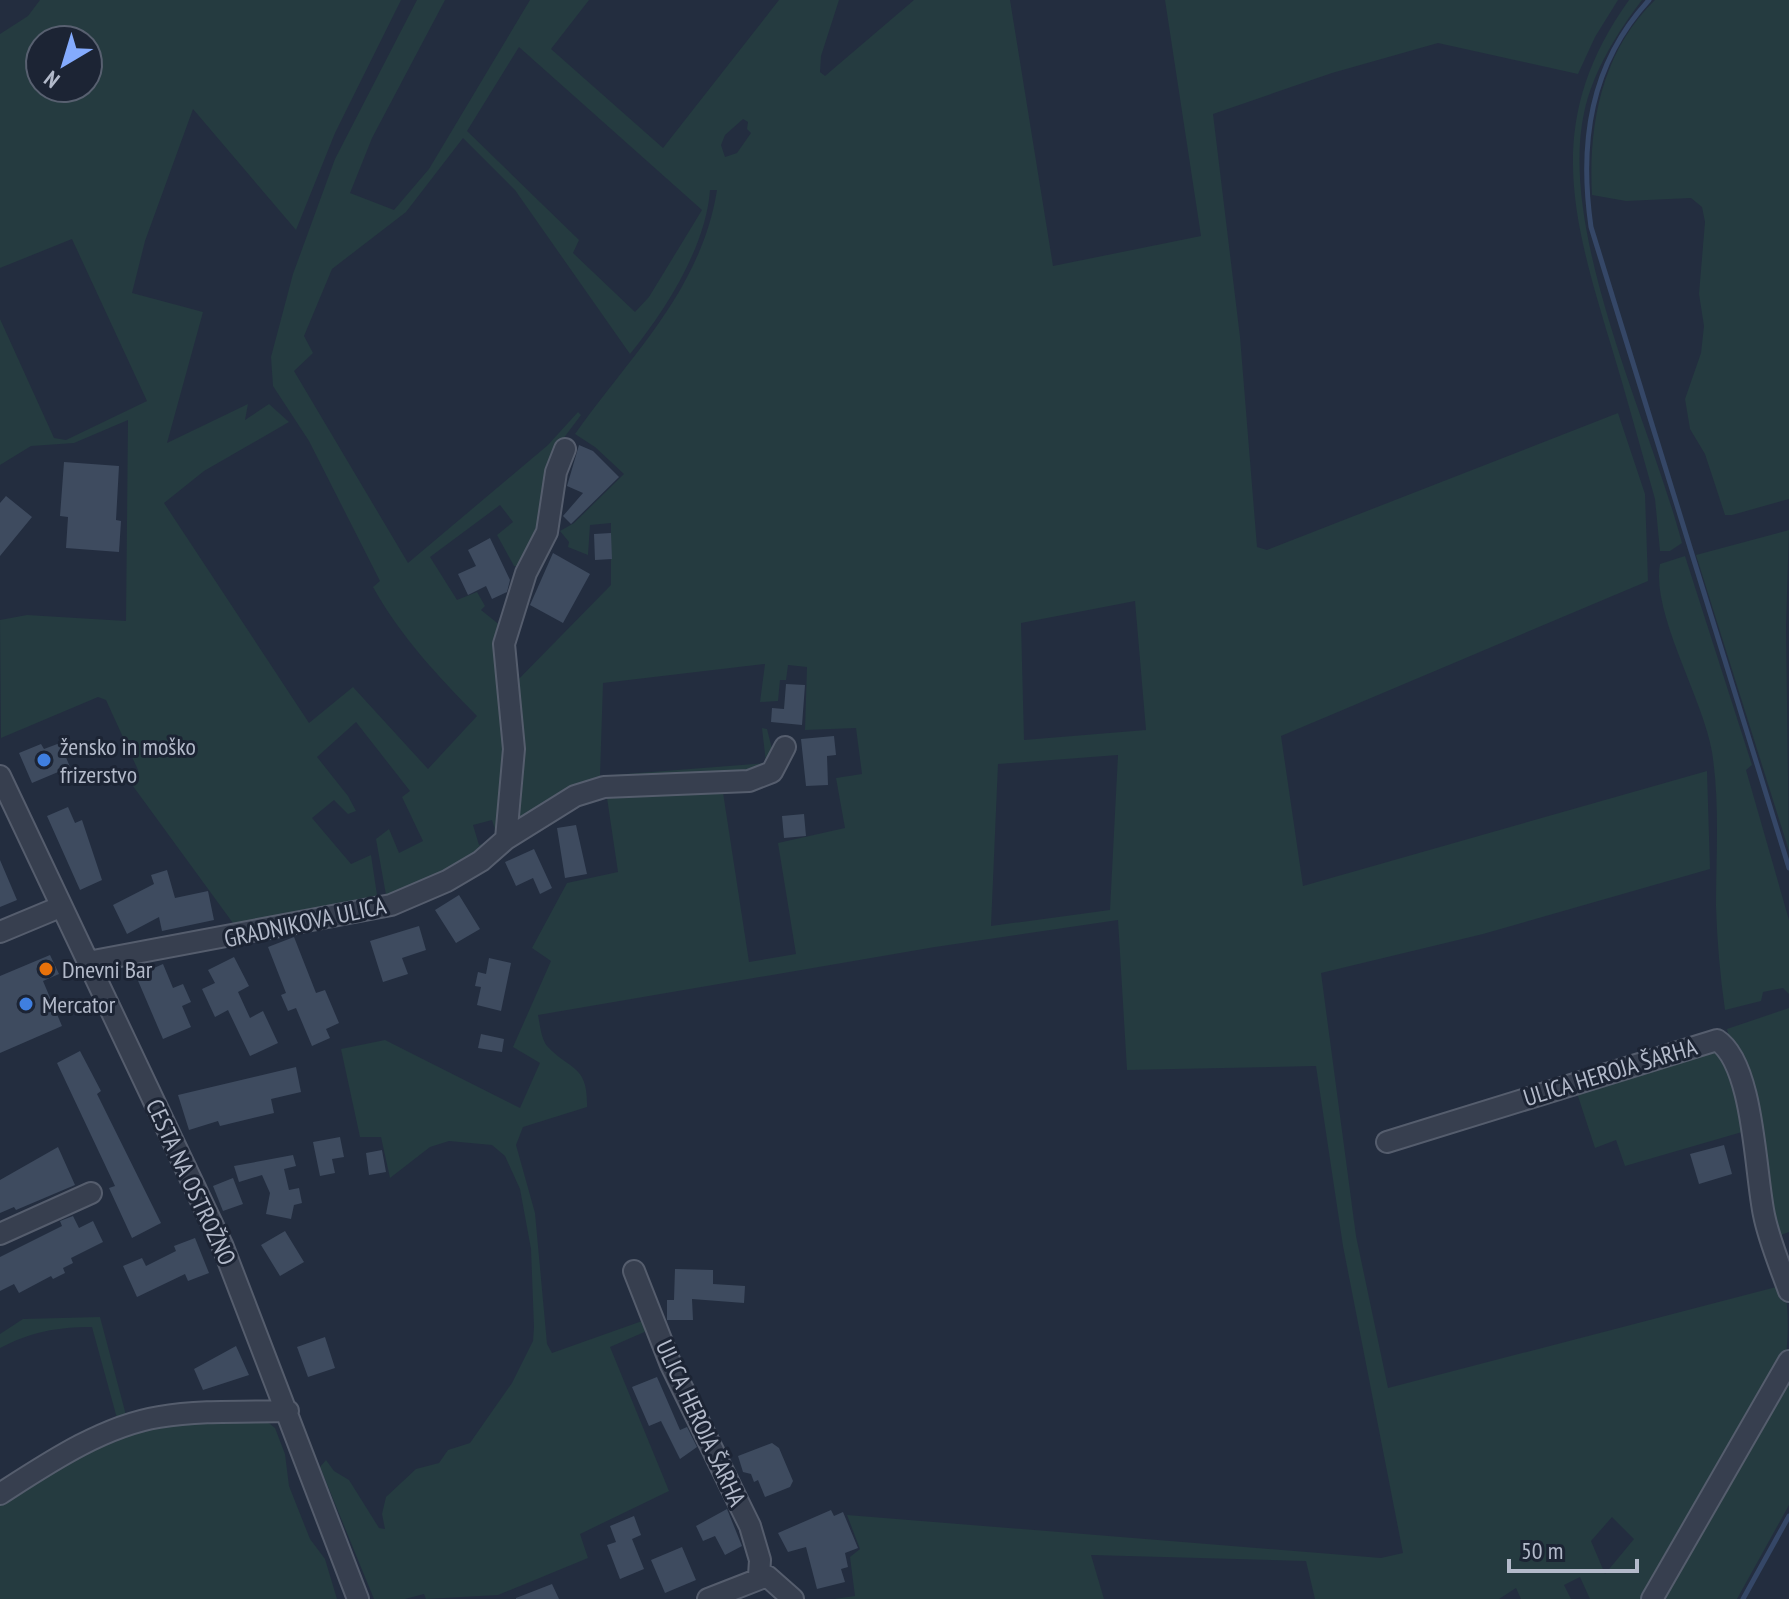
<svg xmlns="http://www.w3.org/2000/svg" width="1789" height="1599" font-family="'PT Sans Narrow',sans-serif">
	<rect width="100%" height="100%" fill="#232d3f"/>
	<path fill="#253b40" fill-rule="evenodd" d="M40,0H401L335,133L296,230L193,109L145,241L132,293L203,312L167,443L248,404L245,420L269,404L289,422L204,471L164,503L309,723L353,687L428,769L477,716C437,675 401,637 373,587L380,581L309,441L273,386L271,357L293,274L335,159L417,0H445L372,138L350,193L394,210L429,169L530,0H589L551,49L663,148L779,0H839L821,56L820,72L825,76L914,0H1010L1053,266L1201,236L1165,0H1618L1595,37L1578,74L1438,43L1332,73L1213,114L1240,337L1257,547L1267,550L1618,413L1645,494L1648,581L1281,736L1303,886L1707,771L1710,869L1483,934L1321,973L1356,1236L1388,1388L1784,1285C1789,1308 1789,1338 1785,1361L1648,1599H1590L1580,1577L1564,1585L1571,1599H1521L1516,1588L1499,1599H1315L1306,1561L1091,1555L1104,1599H834L855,1596L850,1557L860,1549L847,1515L1381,1558L1403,1553L1343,1246L1316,1066L1127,1070L1118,920L935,947L538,1015C540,1025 541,1038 547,1046C570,1071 588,1064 587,1107L523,1127L516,1145L535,1213L547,1344L552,1353L645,1320L649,1330L610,1347L669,1491L580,1534L588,1558L498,1595L426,1599L424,1594L405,1599H374L320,1467L326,1460L334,1471L349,1480L379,1528L385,1529L382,1514L386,1497L416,1469L439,1463L448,1450L470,1443L512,1383L533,1341L534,1327L531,1249L520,1189L505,1156L492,1145L449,1141L430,1147L390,1178L381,1137H360L341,1049L385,1040L520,1108L540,1063L513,1047L551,961L532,948L567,883L618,872L606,791L722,786L749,962L796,954L778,843L845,828L836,778L862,774L856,728L805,730L807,667L788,665L786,680H780L778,701L760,702L765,664L603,683L600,776L766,763L762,728L767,729L774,757L765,770L595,784L516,825L509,689L611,585V523L590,525L588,555L568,547L569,542L560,531L574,523L624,474L595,447L575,434C631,355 701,290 717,190H710C706,247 665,311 630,354L515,190L463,138L406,212L332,269L304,336L313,353L294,371L408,563L548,445L578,412L581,415L557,447L541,525L520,567L514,566L497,535L513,522L500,505L430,557L457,600L477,592L485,606L481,610L501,626L510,737L498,839L492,820L473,825L479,845L489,842L490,845L396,899L386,895L376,839L389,829L399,853L423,841L402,797L410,791L356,722L317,757L348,796L356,811L348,814L334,800L312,818L351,864L371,855L377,895L371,904L238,930L130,782L138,770L106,700L98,697L1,738L0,620L27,615L126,621L128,420L74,443L31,446L0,465V319L54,438L66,440L147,401L72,239L0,268V34L28,16ZM40,40H88V88H40ZM519,47L702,210L649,297L635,312L573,253L579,240L467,131ZM743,119L748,122L747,129L751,133L737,153L725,157L721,145L725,135ZM1135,601L1146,730L1024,740L1021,623ZM1118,755L1110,910L991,926L998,764ZM1612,1517L1634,1539L1605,1574L1591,1541Z
		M1629,0H1642C1617,33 1593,71 1584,113C1558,234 1650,422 1682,543L1670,551H1660L1655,499C1640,446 1626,394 1610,342C1571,213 1544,119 1629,0Z
		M1655,0H1789V499L1732,515H1725L1705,454L1690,429L1685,399L1701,353L1704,326L1699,294L1705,222L1702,207L1691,198L1626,201L1592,195C1588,125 1602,51 1655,0Z
		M1789,530L1786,626L1789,851L1696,555Z
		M1685,556L1752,765L1746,770L1789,920V994L1783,988L1763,992L1761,1001L1725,1010C1720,975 1717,941 1716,906C1716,855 1720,803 1712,752C1703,698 1651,613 1660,564Z
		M1789,1008V1232L1775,1237L1727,1029Z
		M1696,1047L1723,1050L1749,1130L1625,1166L1616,1140L1595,1148L1574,1084Z
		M100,1317L127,1419L118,1422L92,1327C57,1327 31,1332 0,1348V1334L23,1319Z
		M1789,1369V1505L1737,1599H1657Z
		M245,1419H264L275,1428L285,1454L289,1486L310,1539L325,1559L337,1599H0V1499L108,1436L175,1420L215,1422Z"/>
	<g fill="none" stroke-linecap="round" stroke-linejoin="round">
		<path stroke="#354767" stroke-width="5" d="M1649,0C1590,64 1579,143 1591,227L1789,868
			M1743,1599L1789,1516"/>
	</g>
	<path fill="#3e4b5f" d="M579,445L593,451L619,477L571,524L563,516L583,493L567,486Z
		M64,462L119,466L116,520L121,521L119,552L66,548L68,517L60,516Z
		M6,496L32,517L0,556V503Z
		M611,533L612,559L595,560L594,534Z
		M490,538L510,580L507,592L492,599L486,586L468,595L458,574L476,566L468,550Z
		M553,553L590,574L563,623L530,605Z
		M786,684L805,685L802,725L771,722L772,708L784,709Z
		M834,736L836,755L827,756L828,785L806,786L801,739Z
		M60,743L70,767L32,783L19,753L41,744L44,749Z
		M68,807L75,823L82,820L102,880L80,890L47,816Z
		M804,814L806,836L784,838L782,816Z
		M576,825L587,874L565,878L557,828Z
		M534,849L552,888L540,894L533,878L516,886L505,862Z
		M0,860L17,900L0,907Z
		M167,870L175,898L208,891L214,920L162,931L159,917L127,934L113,905L154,884L151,875Z
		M459,895L480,929L456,943L435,910Z
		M419,926L426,950L402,958L408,974L383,982L370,941Z
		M294,937L316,993L325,990L339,1023L326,1029L330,1038L312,1046L296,1008L288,1011L281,995L286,993L268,947Z
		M50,955L59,974L43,981L62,1026L0,1053V976Z
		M234,957L249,986L238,992L250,1018L263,1011L278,1043L250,1056L228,1010L215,1017L202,989L215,983L208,970Z
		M489,958L511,963L501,1011L477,1005L481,987L475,986L478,972L486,974Z
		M163,964L173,988L183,984L191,1002L182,1006L191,1027L163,1039L136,976Z
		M481,1034L504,1039L502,1052L478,1048Z
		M80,1051L101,1091L97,1094L161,1223L132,1238L109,1188L115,1186L57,1063Z
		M296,1067L301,1092L271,1099L274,1113L220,1126L218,1121L189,1130L178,1095Z
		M340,1137L344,1157L332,1159L335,1173L320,1176L313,1142Z
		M1724,1145L1732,1174L1699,1184L1690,1154Z
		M58,1147L75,1185L16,1210L14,1207L0,1213V1180Z
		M382,1150L386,1172L369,1175L366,1153Z
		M293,1155L296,1166L284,1169L289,1190L299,1188L302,1203L294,1205L291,1219L266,1214L270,1193L262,1175L239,1182L234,1166Z
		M233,1178L243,1204L223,1211L213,1186Z
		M73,1216L79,1228L93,1221L103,1242L71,1258L73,1263L63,1268L65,1273L53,1279L51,1276L19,1293L14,1284L0,1291V1257L62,1226L60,1221Z
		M285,1231L304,1262L280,1276L261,1245Z
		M195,1238L209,1273L188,1281L185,1274L137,1297L123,1266L142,1258L146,1266L176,1251L174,1246Z
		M675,1269L713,1270V1284L745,1286L744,1303L692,1299L693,1320H667V1300H674Z
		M325,1337L335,1368L308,1377L297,1347Z
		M236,1346L249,1375L203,1390L194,1369Z
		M657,1377L680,1430L687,1427L697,1447L680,1459L661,1421L649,1426L632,1387Z
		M772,1443L779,1448L793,1481L790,1487L765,1497L758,1480L754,1482L751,1474L743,1472L738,1456Z
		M727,1509L742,1546L725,1555L715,1536L703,1541L696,1526Z
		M831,1510L834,1516L843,1512L858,1548L845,1553L848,1567L841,1569L845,1582L817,1589L806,1547L788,1552L778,1533Z
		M634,1516L641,1535L632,1539L644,1569L620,1579L607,1545L616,1542L610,1526Z
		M682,1547L696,1580L665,1593L651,1560Z
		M552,1584L559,1599H516V1598Z"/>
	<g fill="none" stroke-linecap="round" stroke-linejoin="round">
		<g stroke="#555d6d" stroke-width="24">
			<path id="minor" d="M0,776L223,1247L358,1599
				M506,839L514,749L504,644L526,573L547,532L556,472L565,449
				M0,932L60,907
				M88,962L391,905L447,881L481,861L506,839L575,796L604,787L749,781L772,772L785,747
				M1387,1142L1717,1040C1754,1064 1755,1173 1764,1215C1769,1240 1780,1266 1789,1291
				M0,1234L91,1193
				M634,1271L671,1365L750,1526L760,1560L759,1576
				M0,1494C48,1463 103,1426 159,1417C201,1410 246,1412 288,1411
				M708,1599L767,1576L793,1599
				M1652,1599L1789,1361"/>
		</g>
		<use href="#minor" stroke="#373f4f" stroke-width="20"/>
	</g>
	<g fill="#3f7fe0" stroke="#1c2434" stroke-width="3">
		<circle cx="44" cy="760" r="8"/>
		<circle cx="26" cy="1004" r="8"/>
	</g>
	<circle fill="#e8710a" stroke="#1c2434" stroke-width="3" cx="46" cy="969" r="8"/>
	<g text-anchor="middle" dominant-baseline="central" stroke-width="6" stroke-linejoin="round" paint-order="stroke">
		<g font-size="24" fill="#b3baca" stroke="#1c2434" text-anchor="start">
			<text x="60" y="746">žensko in moško<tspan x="60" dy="28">frizerstvo</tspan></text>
			<text x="62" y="969">Dnevni Bar</text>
			<text x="42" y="1004">Mercator</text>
		</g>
		<g font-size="24" fill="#b3baca" stroke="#1c2434">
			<text transform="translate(305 922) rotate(-12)">GRADNIKOVA ULICA</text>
			<text transform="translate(1610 1072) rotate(-17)">ULICA HEROJA ŠARHA</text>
			<text transform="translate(191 1182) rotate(65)">CESTA NA OSTROŽNO</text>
			<text transform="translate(701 1423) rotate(65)">ULICA HEROJA ŠARHA</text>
		</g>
	</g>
	<g transform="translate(64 64) rotate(218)"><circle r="38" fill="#1c2434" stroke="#586070" stroke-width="2"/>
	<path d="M0-6L14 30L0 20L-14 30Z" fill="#84abfe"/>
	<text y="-12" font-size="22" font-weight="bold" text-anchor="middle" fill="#b3baca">N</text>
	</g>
	<path d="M1509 1559v12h128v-12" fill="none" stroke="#b3baca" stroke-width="4"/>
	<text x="1521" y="1559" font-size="24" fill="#b3baca" stroke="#1c2434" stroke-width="6" paint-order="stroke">50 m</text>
</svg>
